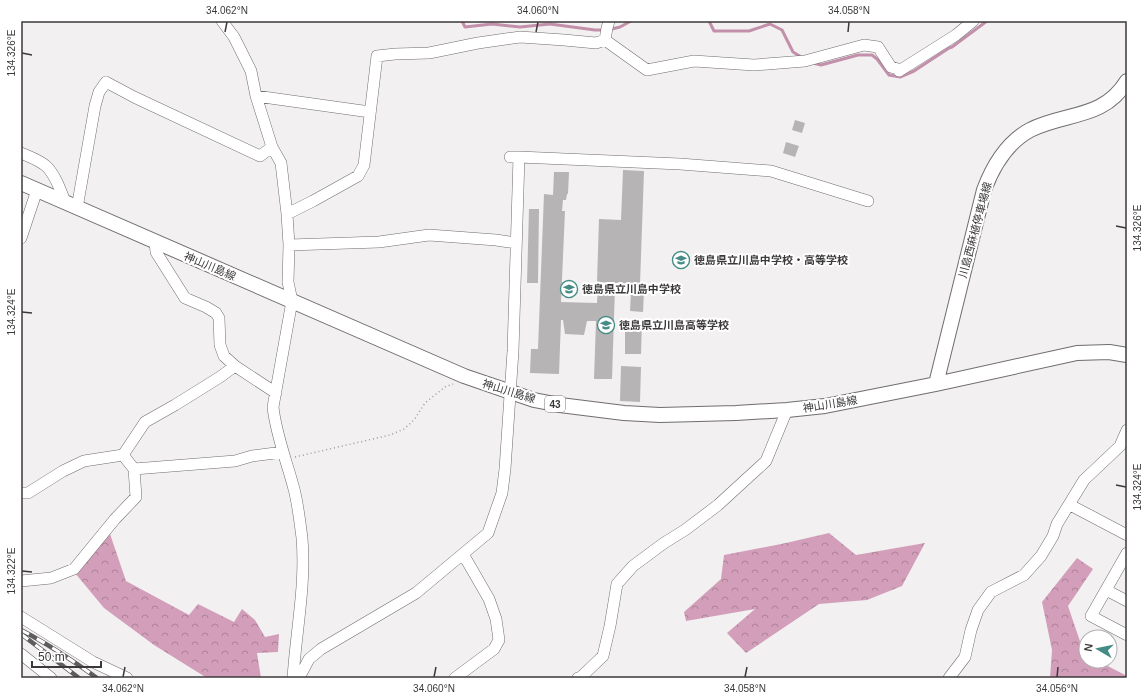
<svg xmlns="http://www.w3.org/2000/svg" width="1148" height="699" font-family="Arial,'Noto Sans JP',sans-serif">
	<defs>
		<pattern id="forest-crowns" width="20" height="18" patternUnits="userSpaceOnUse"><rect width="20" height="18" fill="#d29eba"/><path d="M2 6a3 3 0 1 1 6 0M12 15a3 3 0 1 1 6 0" fill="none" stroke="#ac8298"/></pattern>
	</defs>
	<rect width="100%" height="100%" fill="#f3f0f1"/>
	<path fill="url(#forest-crowns)" d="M829,533L856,555L925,543L902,586L867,600L819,604L746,653L727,633L755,609L686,621L684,612L721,579L724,555L786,543Z
		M110,534L126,581L189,615L198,604L234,622L242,609L255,620L265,637L279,634L278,652L257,653L261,678H207L154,645L104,608L75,573Z
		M1077,558L1093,569L1068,606L1084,653L1086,654V661H1098L1127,676V678H1050L1052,650L1042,602Z"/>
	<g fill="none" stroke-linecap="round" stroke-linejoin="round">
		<path stroke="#c390ab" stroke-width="3" d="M462,21L465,27L492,24L520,27L550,24L595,30H608L620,27L631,21
			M709,21L714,31H749L770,24L782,30L793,52L803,58
			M813,63L821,65L858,55H872L877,59L889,75L900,77L914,71L949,48L952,47L987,21"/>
	</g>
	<path fill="#b7b4b6" d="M795,120L805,123L802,133L792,130Z
		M786,142L799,146L795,157L783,153Z
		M623,170L644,171L640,284L597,282L599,219L621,220Z
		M554,172H569L568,194H567L566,200H563L562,211H565L561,302L597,303L598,286L615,287L612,379H594L596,321H587L584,335L565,334L563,320H561L559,374L530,373L531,349H538L544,194L553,195Z
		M529,209H539L538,283H527Z
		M631,291H644L643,312L630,311Z
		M625,320L642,321L641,354H625Z
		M621,366L641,367L640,402L620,401Z"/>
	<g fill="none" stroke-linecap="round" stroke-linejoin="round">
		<g stroke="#706d6f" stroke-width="12">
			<path id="minor" d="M222,21L234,37L251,71L256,96L272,147L281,163L287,214L289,245L288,282L292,301L273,407C276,435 287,462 294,489C298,504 300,523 302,538C306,585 296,631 293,678
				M605,40L647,70L694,61L754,65L805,61L864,45L878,47L891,67L898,69L899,71L956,35L973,21
				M605,40L607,28L609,21
				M256,96L370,112
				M21,153C30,157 39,160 46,166C55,174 61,191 65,202
				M519,157L680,164L771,171L868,201
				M77,208L95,106L99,92L106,82L134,97L260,156L272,147
				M287,214L313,201L358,176L364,165L377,56L395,54L429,53L478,43L520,37L564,40L596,43L605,40
				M21,238L37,190
				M155,242L156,252L185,298L206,307L216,313L219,318L220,345L224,356L235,366L276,393
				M289,245L379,242L429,235L496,240L516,243
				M134,469L235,461L252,456L283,452
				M21,493H28L63,471L84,461L123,455L145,422L175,405L220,377L235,366
				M1070,505L1127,535
				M1127,553L1091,616L1127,635
				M21,581L51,578L74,569L115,519L136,497L134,469L123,455
				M1106,590L1127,601
				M21,617L93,662L127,678
				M21,654L51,678
				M299,678L309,659L321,649L416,593L488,533L502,493L505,469L513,351L519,157H510
				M455,678L494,649L499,640L496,619L489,599L463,554
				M578,678L581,677L603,656L610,626L617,584L633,566L664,543L685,530L718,505L766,461L787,410
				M949,678L965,657L971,630L978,610L991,592L1024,575L1041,556L1053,536L1057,524L1084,480L1120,446L1127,430"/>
		</g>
		<g stroke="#706d6f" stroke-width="16">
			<path id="major" d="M21,183L464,376L534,400L560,405L624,413L660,415L736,413L787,410L825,406L936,384L1077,353L1109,352L1127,355
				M936,384L984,190C993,166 1006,143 1030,130C1065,112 1103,120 1127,81"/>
		</g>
		<path stroke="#9d9a9b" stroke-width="1.5" stroke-dasharray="1 3" stroke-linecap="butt" d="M295,457L390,435L404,429L414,420L425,403L445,387L453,384"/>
		<use href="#minor" stroke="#fff" stroke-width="11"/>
		<use href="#major" stroke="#fff" stroke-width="14"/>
		<g stroke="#5e5c5d" stroke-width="4.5">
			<path id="rail" d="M21,630C48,644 72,660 97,678
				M21,634L79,678"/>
		</g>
		<use href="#rail" stroke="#fff" stroke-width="3" stroke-dasharray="9" stroke-linecap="butt"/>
	</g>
	<path fill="none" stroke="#3b393a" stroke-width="1.5" d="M225,32L227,22M536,32L538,22M848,32L849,22M22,53L32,55M1116,226L1126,228M22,312L32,313M1116,485L1126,487M22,571L32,572M123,677L125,667M434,677L436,667M745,677L747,667M1057,677L1058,667"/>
	<defs>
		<g id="school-ring" transform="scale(0.9)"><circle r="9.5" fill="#fff" stroke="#458c86" stroke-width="1.5"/><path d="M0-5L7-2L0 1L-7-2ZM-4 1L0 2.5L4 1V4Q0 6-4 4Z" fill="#458c86"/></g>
	</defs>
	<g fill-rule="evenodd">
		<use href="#school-ring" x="681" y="260"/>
		<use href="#school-ring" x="569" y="289"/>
		<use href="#school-ring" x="606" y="325"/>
	</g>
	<g text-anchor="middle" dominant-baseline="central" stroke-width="4" stroke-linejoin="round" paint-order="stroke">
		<rect fill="#fff" stroke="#767475" stroke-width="1" x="545" y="396" width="20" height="16" rx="3"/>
		<g font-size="10" font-weight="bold" fill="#3b393a">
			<text x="555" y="404">43</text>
		</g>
		<g font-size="11" fill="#3b393a" stroke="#fff">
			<text transform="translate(975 230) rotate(-75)">川島西麻植停車場線</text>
			<text transform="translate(210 266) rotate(23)">神山川島線</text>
			<text transform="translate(509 391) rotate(17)">神山川島線</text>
			<text transform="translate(830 404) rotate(-9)">神山川島線</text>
		</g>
		<g font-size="11" font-weight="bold" fill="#3b393a" stroke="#fff" text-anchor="start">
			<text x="694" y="260">徳島県立川島中学校・高等学校</text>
			<text x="582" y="289">徳島県立川島中学校</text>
			<text x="619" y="325">徳島県立川島高等学校</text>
		</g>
	</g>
	<rect width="1148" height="699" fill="none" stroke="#ffffff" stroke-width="44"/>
	<g transform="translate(1098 649) rotate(279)"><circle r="19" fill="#ffffff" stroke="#b1b0b0"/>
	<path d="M0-3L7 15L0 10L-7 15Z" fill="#458c86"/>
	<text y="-6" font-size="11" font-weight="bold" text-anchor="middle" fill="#3b393a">N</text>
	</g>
	<path d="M32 661v6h69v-6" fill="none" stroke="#3b393a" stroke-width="2"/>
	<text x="38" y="661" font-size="12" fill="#3b393a" stroke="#ffffff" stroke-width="3" paint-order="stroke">50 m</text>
	<rect x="22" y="22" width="1104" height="655" fill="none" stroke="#3b393a" stroke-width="1.5"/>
	<g font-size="10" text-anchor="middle" fill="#3b393a">
		<text x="227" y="14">34.062°N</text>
		<text x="538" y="14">34.060°N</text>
		<text x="849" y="14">34.058°N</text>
		<text transform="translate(11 53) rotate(-90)" y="4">134.326°E</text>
		<text transform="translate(1137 228) rotate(-90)" y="4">134.326°E</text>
		<text transform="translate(11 312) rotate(-90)" y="4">134.324°E</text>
		<text transform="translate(1137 487) rotate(-90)" y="4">134.324°E</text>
		<text transform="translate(11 571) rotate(-90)" y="4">134.322°E</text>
		<text x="123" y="692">34.062°N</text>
		<text x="434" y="692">34.060°N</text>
		<text x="745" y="692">34.058°N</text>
		<text x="1057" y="692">34.056°N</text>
	</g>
</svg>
